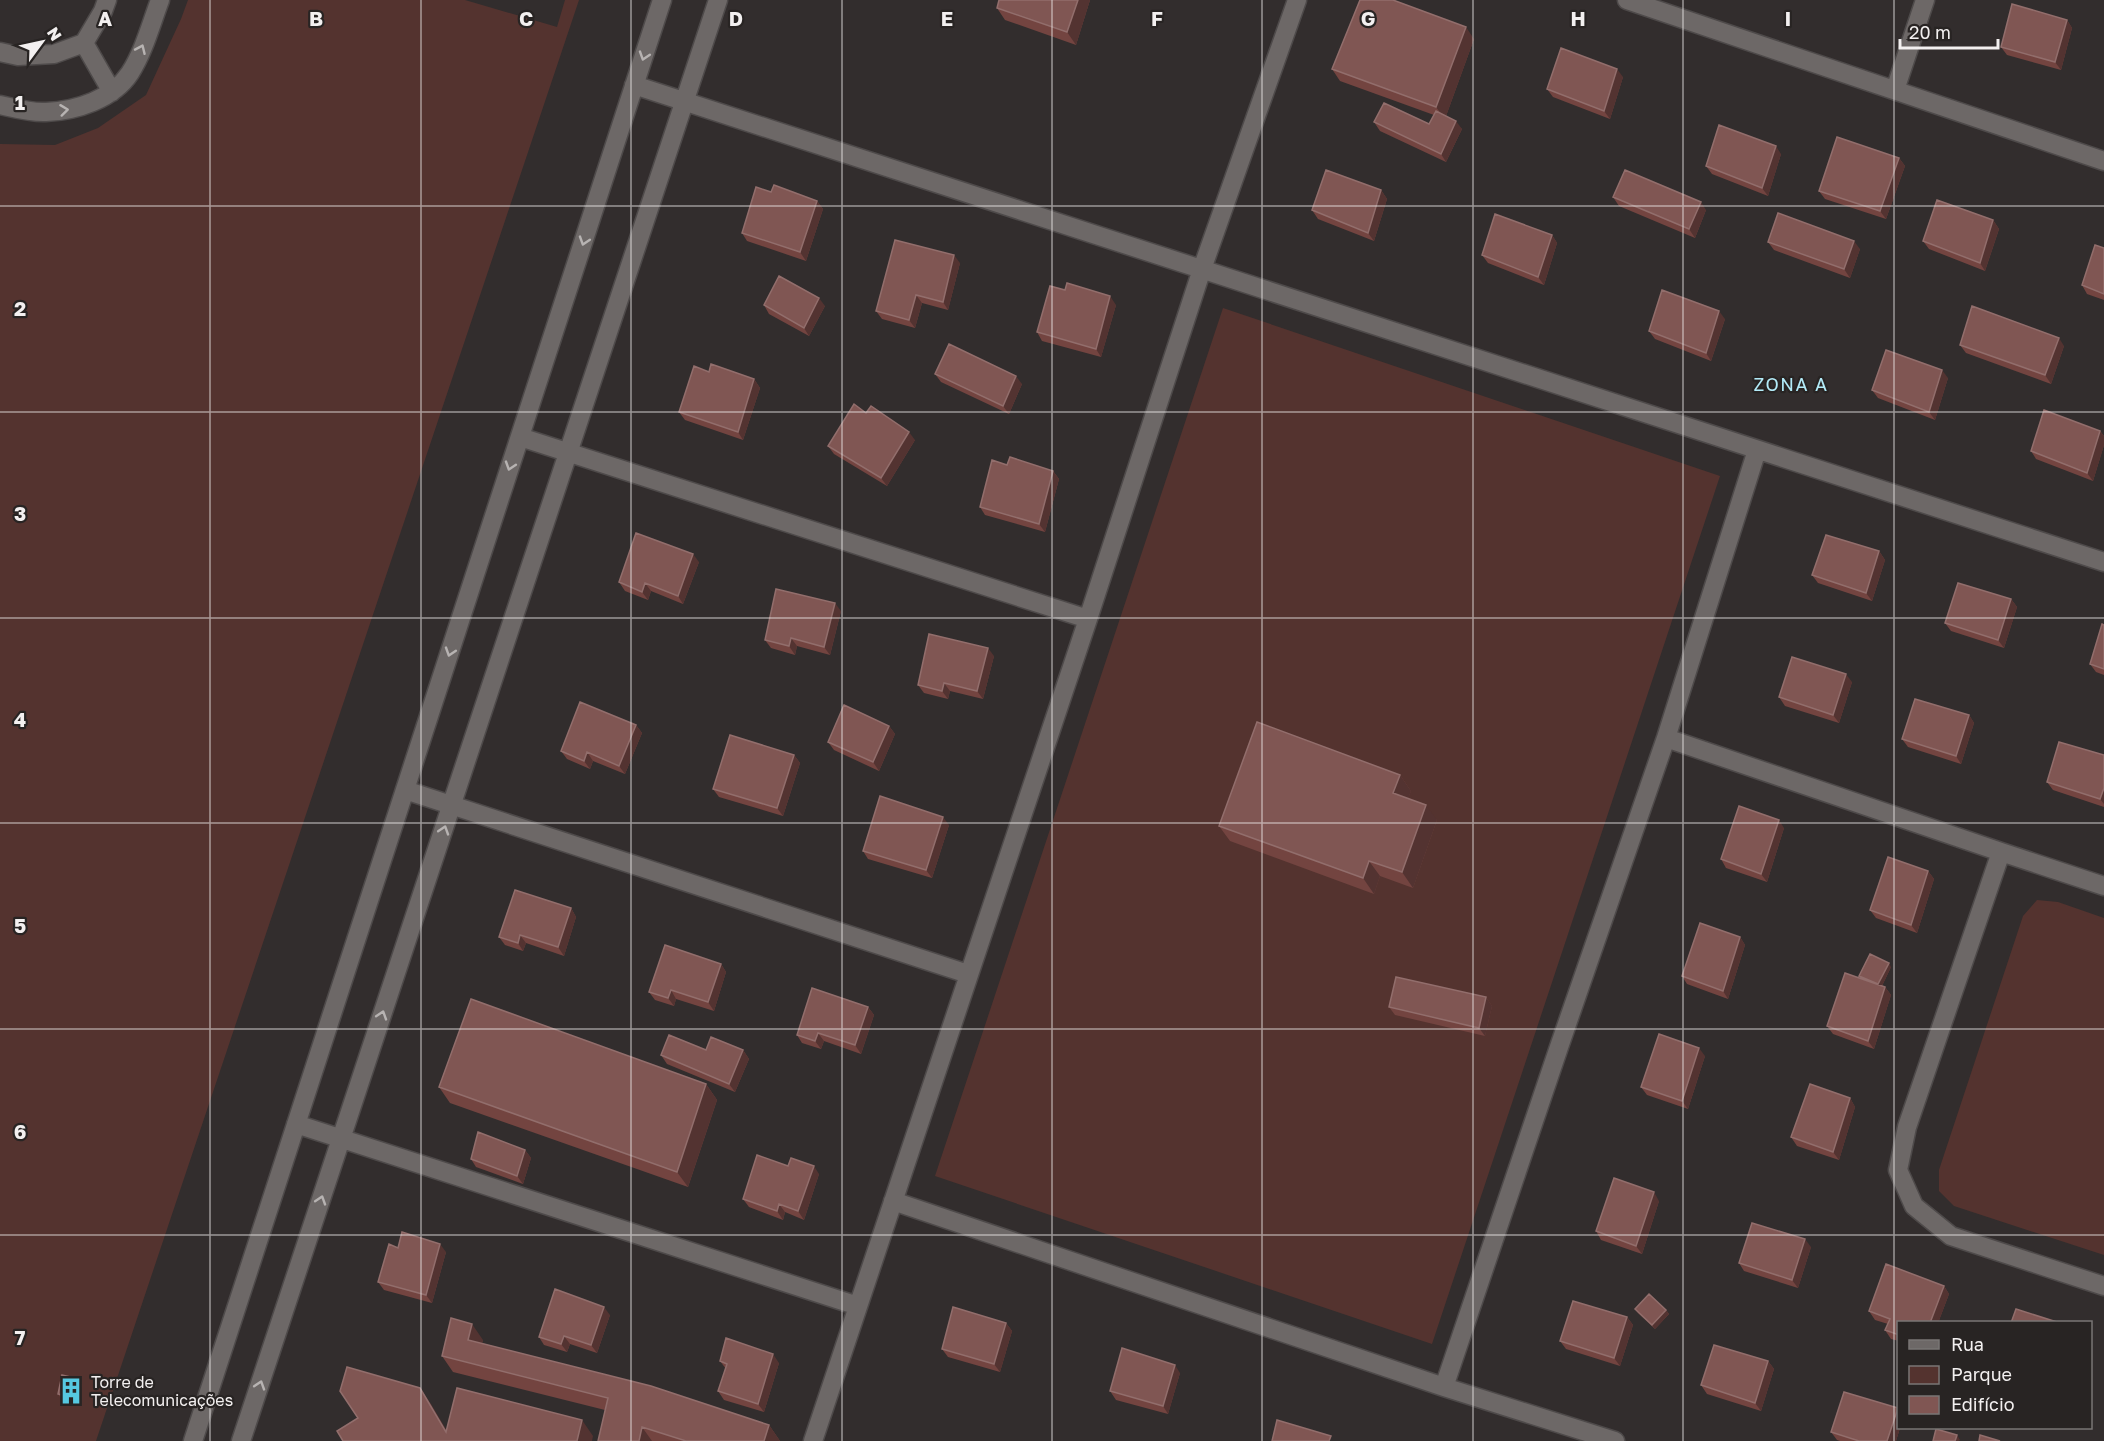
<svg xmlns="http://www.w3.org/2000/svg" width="2104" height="1441" font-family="'Golos Text',sans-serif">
	<rect width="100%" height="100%" fill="#322d2d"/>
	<path fill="#54332f" d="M188,0H465L557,27L565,0H579L96,1441H0V144L55,145L98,128L146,95L181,19Z
		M1223,308L1720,476L1432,1344L935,1176Z
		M2037,900L2058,902L2104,918V1255L1954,1206L1939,1191V1170L2023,916Z"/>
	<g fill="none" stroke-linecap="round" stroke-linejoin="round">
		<g stroke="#4e4a4a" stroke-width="21">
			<path id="minor" d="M1627,0L2104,161
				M84,43L112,92
				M0,52L18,56L54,54L84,43L103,11L107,0
				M634,85L2104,562
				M1895,90L1925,0
				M0,105C14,108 31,113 46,112C76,111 113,99 130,73C144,51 151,24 160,0
				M520,437L1088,619
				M1666,738L2001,852L1907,1127L1898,1170L1914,1206L1951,1236L2104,1286
				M405,790L968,974
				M2001,852L2104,886
				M296,1124L858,1306
				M893,1201L1444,1387L1615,1441
				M1444,1387L1559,1047L1666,738L1757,450
				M193,1441L662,0
				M241,1441L718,0
				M813,1441L1088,619L1202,269L1297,0"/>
		</g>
		<use href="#minor" stroke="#6d6867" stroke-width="18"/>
	</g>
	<path fill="#734440" d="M1090,0L1076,45L1005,20L997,8Z
		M2067,20L2072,28L2061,70L2007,55L2001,47Z
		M1474,39L1446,116L1462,129L1446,162L1380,131L1374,122L1429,124L1434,115L1340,81L1332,69Z
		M1623,77L1610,119L1553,97L1547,89Z
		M1781,154L1768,196L1712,174L1706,166Z
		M1899,158L1905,166L1886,219L1825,199L1819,191Z
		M1381,190L1387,199L1374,241L1318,219L1312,210Z
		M1613,197L1706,210L1695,238L1619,206Z
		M817,201L823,209L806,261L747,241L742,233Z
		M1993,220L1999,229L1985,271L1929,249L1923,241Z
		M1552,235L1557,243L1544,285L1488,263L1482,255Z
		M1768,242L1860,249L1850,278L1774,250Z
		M2104,248V300L2087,294L2082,285Z
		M960,263L948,310L922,303L915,328L882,319L876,311Z
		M764,305L825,306L809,336L769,314Z
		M1116,305L1101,357L1042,341L1037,332Z
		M1725,319L1711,361L1655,339L1649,331Z
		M1960,345L2064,346L2051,384L1966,353Z
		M709,372L754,379L760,388L743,440L685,420L679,412Z
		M935,374L1022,384L1009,414L941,382Z
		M1948,378L1935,420L1878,398L1872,390Z
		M2100,431L2104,436V445L2093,481L2036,459L2031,451Z
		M915,440L887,486L834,454L828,446Z
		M1007,465L1053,471L1059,479L1045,532L985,515L980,507Z
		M1879,551L1885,560L1872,601L1818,583L1812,575Z
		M699,562L683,604L651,591L648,600L625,591L619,582Z
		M2011,599L2017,607L2004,648L1951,631L1945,623Z
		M841,611L830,655L797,646L795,655L771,648L765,640Z
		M2104,625V675L2096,672L2090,664Z
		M994,656L983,699L950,691L948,699L924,693L918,685Z
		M1852,682L1839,723L1785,706L1779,697Z
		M1969,715L1974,723L1961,764L1908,747L1902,739Z
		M636,725L642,733L625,774L593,761L590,769L567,759L561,751Z
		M889,726L895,734L879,771L834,750L828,742Z
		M794,755L800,763L783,816L719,797L713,789Z
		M2104,755V807L2053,790L2047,782Z
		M1400,775L1411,791L1408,798L1437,820L1413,888L1380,876L1374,894L1230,841L1219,826Z
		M949,825L932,878L868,859L863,851Z
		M1784,828L1767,882L1726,868L1721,859Z
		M1928,871L1934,879L1917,933L1876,918L1870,910Z
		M571,908L576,917L564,956L526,943L523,951L505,945L499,937Z
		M1740,937L1745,945L1728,999L1687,984L1682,976Z
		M721,964L726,972L714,1011L676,999L674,1006L655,1000L649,992Z
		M1891,967L1882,986L1885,987L1891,995L1874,1049L1833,1034L1827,1026L1861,978L1859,976Z
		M1486,997L1492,1006L1485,1036L1395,1015L1389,1007Z
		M868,1007L874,1015L861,1054L824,1041L821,1049L802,1043L797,1035Z
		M706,1050H743L749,1059L735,1092L667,1064L661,1055Z
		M1705,1056L1688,1109L1647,1095L1641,1087Z
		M706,1084L717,1100L688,1187L450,1103L439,1087Z
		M1850,1098L1855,1107L1839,1160L1797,1146L1791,1137Z
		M525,1150L531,1158L523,1184L476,1167L471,1159Z
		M788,1166L819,1174L804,1220L785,1212L783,1220L749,1207L743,1199Z
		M1659,1201L1642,1254L1601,1240L1596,1231Z
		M1811,1247L1798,1288L1744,1271L1739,1263Z
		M446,1252L432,1303L384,1290L378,1282Z
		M1944,1286L1949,1294L1938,1323H1899V1341L1891,1339L1885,1330L1888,1324L1875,1320L1869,1311Z
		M1635,1309L1666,1310L1669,1314L1655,1329L1638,1313Z
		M610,1315L597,1353L570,1344L567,1352L544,1345L539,1337Z
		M1627,1317L1633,1325L1620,1366L1566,1349L1560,1341Z
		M1006,1323L1012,1331L1000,1372L948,1357L942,1349Z
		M483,1340L482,1343L769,1425L780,1441H598L605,1410L453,1372L442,1356Z
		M720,1361L779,1363L764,1412L724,1400L718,1391L726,1369Z
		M1768,1361L1774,1369L1761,1411L1707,1394L1701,1385Z
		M1180,1373L1168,1414L1116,1400L1110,1391Z
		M79,1379L82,1383L78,1402L61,1398L58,1394Z
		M1898,1408L1899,1409V1428H1900L1896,1441H1840L1837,1440L1831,1432Z"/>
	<path fill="#533331" d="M1078,0H1090L1076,45L1067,32Z
		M2067,20L2072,28L2061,70L2055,62Z
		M1466,27L1474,39L1445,119L1436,107Z
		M1617,69L1623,77L1610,119L1604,111Z
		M1456,121L1462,129L1446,162L1441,154Z
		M1776,146L1781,154L1768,196L1762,188Z
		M1899,158L1905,166L1886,219L1880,211Z
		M1381,190L1387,199L1374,241L1368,233Z
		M817,201L823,209L806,261L800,252Z
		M1701,202L1706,210L1695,238L1689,229Z
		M1993,220L1999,229L1985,271L1980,263Z
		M1552,235L1557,243L1544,285L1538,277Z
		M1854,241L1860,249L1850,278L1844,269Z
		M954,255L960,263L948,310L943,302Z
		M916,295L922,303L915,328L909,320Z
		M1110,296L1116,305L1101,357L1096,349Z
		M819,298L825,306L809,336L804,328Z
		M1719,311L1725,319L1711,361L1706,353Z
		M2059,338L2064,346L2051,384L2045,375Z
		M1942,370L1948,378L1935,420L1929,412Z
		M1016,376L1022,384L1009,414L1003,406Z
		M754,379L760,388L743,440L738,432Z
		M2100,431L2104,436V445L2093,481L2087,473Z
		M909,432L915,440L887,486L881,478Z
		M1053,471L1059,479L1045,532L1039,524Z
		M1879,551L1885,560L1872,601L1866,593Z
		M693,554L699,562L683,604L678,596Z
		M645,583L651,591L648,600L642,592Z
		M2011,599L2017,607L2004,648L1998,640Z
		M835,603L841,611L830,655L824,647Z
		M791,638L797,646L795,655L789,646Z
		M988,648L994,656L983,699L977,691Z
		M1846,674L1852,682L1839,723L1833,715Z
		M944,683L950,691L948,699L942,691Z
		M1969,715L1974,723L1961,764L1956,756Z
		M636,725L642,733L625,774L619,766Z
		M889,726L895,734L879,771L873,762Z
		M587,752L593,761L590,769L584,761Z
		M794,755L800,763L783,816L777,808Z
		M1400,775L1411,791L1404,809L1393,793Z
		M2104,788V804L2100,799Z
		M1426,805L1437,820L1413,888L1402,872Z
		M943,817L949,825L932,878L926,870Z
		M1779,820L1784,828L1767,882L1761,874Z
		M1369,861L1380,876L1374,894L1363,878Z
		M1928,871L1934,879L1917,933L1911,925Z
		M571,908L576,917L564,956L558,947Z
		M520,935L526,943L523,951L518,943Z
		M1740,937L1745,945L1728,999L1723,991Z
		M1889,963L1891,967L1880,990L1877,986Z
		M721,964L726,972L714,1011L708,1002Z
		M1885,987L1891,995L1874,1049L1868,1041Z
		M671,990L676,999L674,1006L668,998Z
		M1486,997L1492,1006L1485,1036L1479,1028Z
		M868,1007L874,1015L861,1054L855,1045Z
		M818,1033L824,1041L821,1049L815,1041Z
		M1699,1048L1705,1056L1688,1109L1682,1101Z
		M743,1050L749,1059L735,1092L729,1084Z
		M706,1084L717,1100L688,1187L677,1172Z
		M1850,1098L1855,1107L1839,1160L1833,1152Z
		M525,1150L531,1158L523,1184L517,1176Z
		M814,1166L819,1174L804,1220L798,1211Z
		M1654,1192L1659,1201L1642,1254L1636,1246Z
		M779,1204L785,1212L783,1220L777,1211Z
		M1805,1239L1811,1247L1798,1288L1792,1280Z
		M440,1244L446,1252L432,1303L426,1295Z
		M1944,1286L1949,1294L1938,1323H1930Z
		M604,1307L610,1315L597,1353L591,1345Z
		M1666,1310L1669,1314L1655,1329L1652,1325Z
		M1627,1317L1633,1325L1620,1366L1614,1358Z
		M1006,1323L1012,1331L1000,1372L994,1364Z
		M472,1324L483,1340L479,1356L468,1340Z
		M564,1336L570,1344L567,1352L561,1344Z
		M773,1354L779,1363L764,1412L758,1404Z
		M1768,1361L1774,1369L1761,1411L1755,1403Z
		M1175,1365L1180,1373L1168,1414L1163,1406Z
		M79,1379L82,1383L78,1402L75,1398Z
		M420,1388L431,1404L453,1441L446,1432Z
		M1898,1408L1899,1409V1428H1900L1896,1441H1887Z
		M582,1420L593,1436L592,1441H577Z
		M769,1425L780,1441H764Z
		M642,1427L652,1441H639Z
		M1957,1435L1960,1440L1959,1441H1955Z"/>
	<path fill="#805653" stroke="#926e6c" stroke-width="1.5" d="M999,0H1078L1067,32L997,8Z
		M1360,0H1393L1466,27L1436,107L1332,69Z
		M2012,4L2067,20L2055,62L2001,47Z
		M1561,48L1617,69L1604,111L1547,89Z
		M1384,103L1429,124L1436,111L1456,121L1441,154L1374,122Z
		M1719,125L1776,146L1762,188L1706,166Z
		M1837,137L1899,158L1880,211L1819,191Z
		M1326,170L1381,190L1368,233L1312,210Z
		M1625,170L1701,202L1689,229L1613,197Z
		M774,185L817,201L800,252L742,233L756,187L771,192Z
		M1937,200L1993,220L1980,263L1923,241Z
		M1778,213L1854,241L1844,269L1768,242Z
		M1495,214L1552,235L1538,277L1482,255Z
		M895,240L954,255L943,302L916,295L909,320L876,311Z
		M2095,245L2104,248V294L2082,285Z
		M779,276L819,298L804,328L764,305Z
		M1067,283L1110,296L1096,349L1037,332L1050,286L1065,290Z
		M1662,290L1719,311L1706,353L1649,331Z
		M1972,306L2059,338L2045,375L1960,345Z
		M949,344L1016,376L1003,406L935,374Z
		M1886,350L1942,370L1929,412L1872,390Z
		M711,364L754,379L738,432L679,412L694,366L709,372Z
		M854,404L866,413L871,406L909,432L881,478L828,446Z
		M2044,410L2100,431L2087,473L2031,451Z
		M1010,457L1053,471L1039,524L980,507L992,460L1007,465Z
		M636,533L693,554L678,596L645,583L642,592L619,582Z
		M1826,535L1879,551L1866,593L1812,575Z
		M1958,583L2011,599L1998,640L1945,623Z
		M776,589L835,603L824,647L791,638L789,646L765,640Z
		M2102,624L2104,625V669L2090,664Z
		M929,634L988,648L977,691L944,683L942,691L918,685Z
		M1792,657L1846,674L1833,715L1779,697Z
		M1915,699L1969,715L1956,756L1902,739Z
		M580,702L636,725L619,766L587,752L584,761L561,751Z
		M844,705L889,726L873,762L828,742Z
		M1257,722L1400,775L1393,793L1426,805L1402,872L1369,861L1363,878L1219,826Z
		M730,735L794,755L777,808L713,789Z
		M2059,742L2104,755V788L2100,799L2047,782Z
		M880,796L943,817L926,870L863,851Z
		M1739,806L1779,820L1761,874L1721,859Z
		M1888,857L1928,871L1911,925L1870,910Z
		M515,890L571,908L558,947L520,935L518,943L499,937Z
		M1700,923L1740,937L1723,991L1682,976Z
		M665,945L721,964L708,1002L671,990L668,998L649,992Z
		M1870,954L1889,963L1878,984L1859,976Z
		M1845,973L1885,987L1868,1041L1827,1026Z
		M1396,977L1486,997L1479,1028L1389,1007Z
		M812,988L868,1007L855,1045L818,1033L815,1041L797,1035Z
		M471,999L706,1084L677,1172L439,1087Z
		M1659,1034L1699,1048L1682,1101L1641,1087Z
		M669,1035L706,1050L711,1037L743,1050L729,1084L661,1055Z
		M1810,1084L1850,1098L1833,1152L1791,1137Z
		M478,1132L525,1150L517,1176L471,1159Z
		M757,1155L788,1166L791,1158L814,1166L798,1211L779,1204L777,1211L743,1199Z
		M1614,1178L1654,1192L1636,1246L1596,1231Z
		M1752,1223L1805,1239L1792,1280L1739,1263Z
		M402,1232L440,1244L426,1295L378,1282L389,1244L398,1248Z
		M1886,1264L1944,1286L1930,1323H1899V1335L1885,1330L1890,1319L1869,1311Z
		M555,1289L604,1307L591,1345L564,1336L561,1344L539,1337Z
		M1649,1294L1666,1310L1652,1325L1635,1309Z
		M1573,1301L1627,1317L1614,1358L1560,1341Z
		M953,1307L1006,1323L994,1364L942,1349Z
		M2016,1309L2060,1323H2011Z
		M451,1318L472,1324L468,1340L651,1386L769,1425L764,1441H686L642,1427L639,1441H598L608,1398L442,1356Z
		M726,1338L773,1354L758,1404L718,1391L727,1364L720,1361Z
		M1714,1345L1768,1361L1755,1403L1701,1385Z
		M1122,1348L1175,1365L1163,1406L1110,1391Z
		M347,1367L420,1388L446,1432L457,1388L582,1420L577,1441H343L337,1431L358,1418L340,1391Z
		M62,1375L79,1379L75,1398L58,1394Z
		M1844,1392L1898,1408L1887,1441H1859L1831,1432Z
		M1277,1420L1331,1436L1329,1441H1272Z
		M1936,1429L1957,1435L1955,1441H1933Z
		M1980,1435L2000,1441H1979Z"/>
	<defs><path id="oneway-chevron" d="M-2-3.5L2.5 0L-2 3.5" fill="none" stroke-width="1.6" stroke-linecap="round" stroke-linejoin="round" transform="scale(1.5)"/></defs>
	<g stroke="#b7b3b2">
		<use href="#oneway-chevron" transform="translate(141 49) rotate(-66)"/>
		<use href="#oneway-chevron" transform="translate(644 56) rotate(108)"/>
		<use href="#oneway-chevron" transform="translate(64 110) rotate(-7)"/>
		<use href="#oneway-chevron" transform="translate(584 241) rotate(108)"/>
		<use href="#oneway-chevron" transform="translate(510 466) rotate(108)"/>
		<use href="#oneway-chevron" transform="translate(450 652) rotate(108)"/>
		<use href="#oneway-chevron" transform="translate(444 830) rotate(-72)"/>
		<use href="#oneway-chevron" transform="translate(382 1015) rotate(-72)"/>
		<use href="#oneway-chevron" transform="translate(321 1200) rotate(-72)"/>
		<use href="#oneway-chevron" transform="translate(260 1385) rotate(-72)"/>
	</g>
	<path fill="none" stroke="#f3f0f0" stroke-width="1.5" stroke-opacity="0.55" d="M210,0V1441M421,0V1441M631,0V1441M842,0V1441M1052,0V1441M1262,0V1441M1473,0V1441M1683,0V1441M1894,0V1441M0,206H2104M0,412H2104M0,618H2104M0,823H2104M0,1029H2104M0,1235H2104"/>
	<defs>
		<g id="building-bare" transform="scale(2.07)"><path d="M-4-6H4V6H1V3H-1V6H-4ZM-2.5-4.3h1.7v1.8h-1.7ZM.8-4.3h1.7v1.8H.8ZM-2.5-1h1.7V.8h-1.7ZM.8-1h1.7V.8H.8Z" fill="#56c9e1" stroke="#282423" stroke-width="2.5" paint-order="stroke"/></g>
	</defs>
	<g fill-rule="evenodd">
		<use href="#building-bare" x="71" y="1391"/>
	</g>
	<g text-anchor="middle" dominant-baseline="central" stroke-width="4.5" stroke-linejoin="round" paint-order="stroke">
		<g font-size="16" fill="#f3f0f0" stroke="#282423" text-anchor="start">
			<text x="91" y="1382">Torre de<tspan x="91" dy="18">Telecomunicações</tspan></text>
		</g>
		<g font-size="18" letter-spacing="1.5" fill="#b3ebf8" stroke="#282423">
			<text x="1791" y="384">ZONA A</text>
		</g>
	</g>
	<g font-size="20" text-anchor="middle" font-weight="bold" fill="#f3f0f0" stroke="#282423" stroke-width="4.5" stroke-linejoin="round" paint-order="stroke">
		<text x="105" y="26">A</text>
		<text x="316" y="26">B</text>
		<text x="526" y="26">C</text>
		<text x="736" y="26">D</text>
		<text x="947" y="26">E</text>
		<text x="1157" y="26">F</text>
		<text x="1368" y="26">G</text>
		<text x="1578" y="26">H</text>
		<text x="1788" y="26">I</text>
		<text x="20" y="110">1</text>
		<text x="20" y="316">2</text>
		<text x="20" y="521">3</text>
		<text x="20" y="727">4</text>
		<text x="20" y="933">5</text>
		<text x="20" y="1139">6</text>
		<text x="20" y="1345">7</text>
	</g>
	<rect x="1897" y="1321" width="195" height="108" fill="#282423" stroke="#797675" stroke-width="1.5"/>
	<rect x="1909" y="1340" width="30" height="9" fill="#6d6867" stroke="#797675" stroke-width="1.5"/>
	<text x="1951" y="1351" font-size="18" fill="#f3f0f0">Rua</text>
	<rect x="1909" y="1366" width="30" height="18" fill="#54332f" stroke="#797675" stroke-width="1.5"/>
	<text x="1951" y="1381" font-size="18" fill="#f3f0f0">Parque</text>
	<rect x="1909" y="1396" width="30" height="18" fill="#805653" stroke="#797675" stroke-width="1.5"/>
	<text x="1951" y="1411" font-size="18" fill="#f3f0f0">Edifício</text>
	<g transform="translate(42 42) rotate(57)" stroke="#282423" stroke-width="4.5" paint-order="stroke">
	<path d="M0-4.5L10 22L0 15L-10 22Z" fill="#f3f0f0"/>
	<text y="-9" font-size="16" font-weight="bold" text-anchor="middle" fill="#f3f0f0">N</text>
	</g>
	<path d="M1900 39v9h98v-9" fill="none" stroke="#f3f0f0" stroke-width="3"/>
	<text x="1909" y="39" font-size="18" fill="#f3f0f0" stroke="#282423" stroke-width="4.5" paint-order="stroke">20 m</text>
</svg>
